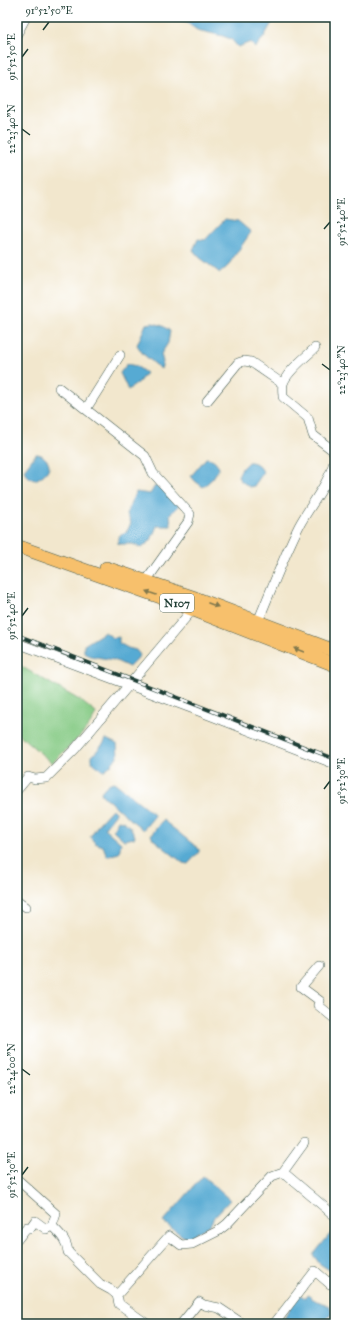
<svg xmlns="http://www.w3.org/2000/svg" width="352" height="1341" font-family="'IM FELL Great Primer',serif">
	<rect width="100%" height="100%" fill="#fff"/>
	<filter id="ink" filterUnits="userSpaceOnUse"><feTurbulence type="fractalNoise" baseFrequency=".025" numOctaves="2"/><feDisplacementMap in="SourceGraphic" scale="8" xChannelSelector="R" yChannelSelector="G"/><feConvolveMatrix kernelMatrix="1 2 1 2 8 2 1 2 1" color-interpolation-filters="sRGB"/></filter>
	<filter id="wash" filterUnits="userSpaceOnUse"><feTurbulence type="fractalNoise" baseFrequency=".012" numOctaves="4" result="noise"/><feDisplacementMap in="SourceGraphic" scale="16" xChannelSelector="R" yChannelSelector="G"/><feGaussianBlur stdDeviation="0.9" result="paint"/><feColorMatrix in="noise" values="0 0 0 0 0 0 0 0 0 0 0 0 0 0 0 0 0 1.4 0 .05"/><feComposite in="paint" operator="in"/></filter>
	<g filter="url(#wash)">
		<rect width="100%" height="100%" fill="#f2e7cd"/>
		<path fill="#85ca84" stroke="#52845c" d="M17,664L81,701L96,713C90,730 65,750 52,763L17,733Z"/>
		<path fill="#57aad3" stroke="#3b7484" d="M171,17H275L264,37L255,48L251,42L238,47L231,39L223,36L197,30L186,22L170,20Z
			M225,219L238,221L251,232L227,267L220,273L199,257L193,250L198,239L205,240Z
			M153,323L163,326L170,331L168,343L161,354L163,362L161,369L143,354L137,345L146,324Z
			M127,364L136,366L146,373L138,383L128,390L120,373Z
			M36,454C40,454 42,455 45,458C55,467 44,476 35,480C30,479 26,475 24,470Z
			M206,458C213,458 217,462 219,468L213,478L203,487L195,481L191,476Z
			M248,462C255,461 262,467 263,473L254,486L249,487L240,480L238,476L242,468Z
			M155,486L164,489L179,506L170,514L171,526H157L151,540L142,548L133,544H118L119,536L127,531L131,523L127,514L132,500L136,492L150,494Z
			M105,632L113,638L119,637V643L128,648L136,650L140,655L135,661L129,667L114,660L90,656L84,652V645Z
			M106,739L117,744L118,755L111,765L103,771L92,762V756L104,743Z
			M114,782L154,814L153,818L143,830L102,795L101,792C105,787 108,783 114,782Z
			M112,809L116,813L104,828L121,843L119,853L107,856L103,846L95,843L90,837L99,823Z
			M118,820C127,821 131,828 135,836L134,838L124,840L113,830Z
			M163,820L199,849V852L188,864L183,863L153,839L151,835L161,822Z
			M203,1176L230,1200L214,1217L210,1225L193,1235L184,1237L163,1222Z
			M335,1228V1269L331,1271L320,1264L313,1255Z
			M299,1294L305,1298L308,1295C312,1298 315,1301 320,1302C327,1305 332,1305 331,1314L323,1324H281Z"/>
	</g>
	<g filter="url(#ink)">
		<g fill="none" stroke-linecap="round" stroke-linejoin="round">
			<g stroke="#3f564b" stroke-width="10">
				<path id="minor" d="M17,34L26,17
					M315,348C306,357 286,372 283,384C282,388 283,393 283,397L308,418L313,435L335,452
					M59,388L145,456L153,473L190,514L188,522L146,581
					M207,401L238,363L244,361L251,362L283,384
					M86,409L120,355
					M256,626C270,593 283,558 299,526C310,505 330,483 335,458
					M17,643L191,708L335,764
					M17,790L28,777L35,779L46,778L75,749L193,609
					M17,900L26,907
					M319,966L301,987L320,1001L318,1005L335,1019
					M283,1172L304,1143
					M17,1179L56,1214L52,1226C60,1234 67,1240 68,1252L100,1284L111,1290L117,1295L119,1304L147,1324
					M17,1240L27,1227L30,1228L35,1221L46,1229L52,1226
					M117,1295L169,1236L181,1245L192,1244L218,1231L227,1224L272,1176L283,1172L335,1216
					M181,1324L199,1302L204,1305L219,1308L243,1324
					M274,1324L315,1271L330,1284L335,1277"/>
			</g>
			<g stroke="#3f564b" stroke-width="14">
				<path id="highway" d="M17,546L163,598L335,665
					M106,568L195,598L335,651"/>
			</g>
			<use href="#minor" stroke="#fff" stroke-width="9"/>
			<use href="#highway" stroke="#f7c06c" stroke-width="13"/>
			<g stroke="#1f3d34" stroke-width="4">
				<path id="rail" d="M17,635L335,759"/>
			</g>
			<use href="#rail" stroke="#fff" stroke-width="2.5" stroke-dasharray="8" stroke-linecap="butt"/>
		</g>
		<defs><path id="oneway-solid" d="M-6-.8H1V-3.2L6.5 0L1 3.2V.8H-6Z"/></defs>
		<g fill="#80784d">
			<use href="#oneway-solid" transform="translate(151 593) rotate(-160)"/>
			<use href="#oneway-solid" transform="translate(213 605) rotate(21)"/>
			<use href="#oneway-solid" transform="translate(299 650) rotate(-159)"/>
		</g>
	</g>
	<path fill="none" stroke="#1f3d34" stroke-width="1.5" d="M43,30L49,22M22,57L28,49M22,129L30,135M324,229L330,222M322,364L330,370M22,616L28,608M324,789L330,781M22,1069L30,1075M22,1175L28,1167"/>
	<g text-anchor="middle" dominant-baseline="central" stroke-width="4" stroke-linejoin="round" paint-order="stroke">
		<rect fill="#fff" stroke="#627771" stroke-width="1" x="160" y="594" width="34" height="18" rx="3"/>
		<g font-size="11" font-weight="bold" fill="#1f3d34">
			<text x="177" y="603">N107</text>
		</g>
	</g>
	<rect width="352" height="1341" fill="none" stroke="#fff" stroke-width="44"/>
	<rect x="22" y="22" width="308" height="1297" fill="none" stroke="#1f3d34" stroke-width="1.5"/>
	<g font-size="10" text-anchor="middle" fill="#1f3d34">
		<text x="49" y="14">91°52'50"E</text>
		<text transform="translate(11 57) rotate(-90)" y="4">91°52'50"E</text>
		<text transform="translate(11 129) rotate(-90)" y="4">22°23'40"N</text>
		<text transform="translate(341 222) rotate(-90)" y="4">91°52'40"E</text>
		<text transform="translate(341 370) rotate(-90)" y="4">22°23'40"N</text>
		<text transform="translate(11 616) rotate(-90)" y="4">91°52'40"E</text>
		<text transform="translate(341 781) rotate(-90)" y="4">91°52'30"E</text>
		<text transform="translate(11 1069) rotate(-90)" y="4">22°24'00"N</text>
		<text transform="translate(11 1175) rotate(-90)" y="4">91°52'30"E</text>
	</g>
</svg>
